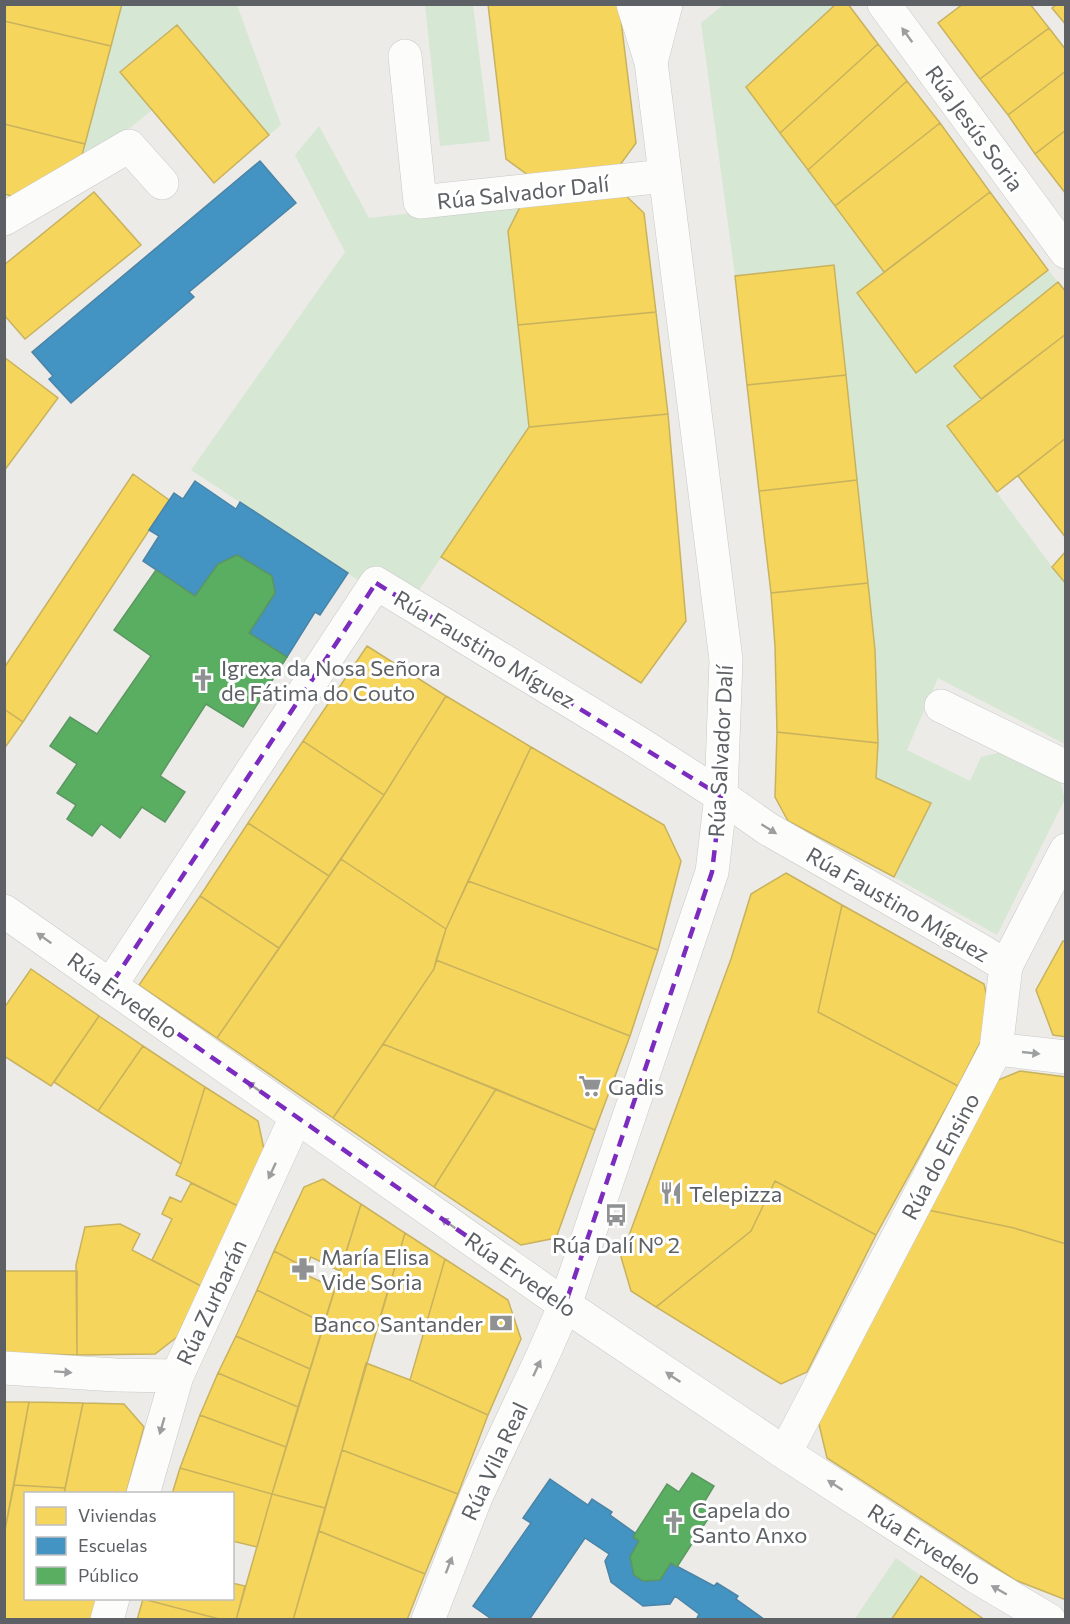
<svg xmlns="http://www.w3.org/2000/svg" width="1070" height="1624" font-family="Commissioner,sans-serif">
	<rect width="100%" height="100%" fill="#ecebe7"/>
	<path fill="#d6e7d4" d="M122,5H237L281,125L269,135L177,25L120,72L152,110L78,170Z
		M425,5H473L490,141L440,146Z
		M723,5H836L746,87L884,272L857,293L916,373L1048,270L1058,282L954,365L981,399L947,426L1065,584V744L938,678L907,750L970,781L981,757L1002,752L1059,779L1065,799L997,935L894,877L931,803L876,778L878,743L875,650L834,266L735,276L701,23Z
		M319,126L369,218L523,201L508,232L529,427L405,611L191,470L345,252L295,155Z
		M896,1558L921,1576L891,1619L854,1620Z"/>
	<path fill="#f6d55c" stroke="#c8b25e" stroke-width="1.5" d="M6,4H122L111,46L4,21Z
		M488,4H619L636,143L617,169L532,178L506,159Z
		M836,4H848L878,44L780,133L746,87Z
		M963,4H1030L1049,28L980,79L938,23Z
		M1057,4H1066V25L1052,8Z
		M4,21L111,46L85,144L4,124Z
		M177,25L269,135L214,183L120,72Z
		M1049,28L1066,50V71L1008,115L980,79Z
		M878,44L907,81L808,170L780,133Z
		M1066,71V130L1035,154L1008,115Z
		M907,81L940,123L835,206L808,170Z
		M940,123L990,192L884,272L835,206Z
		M4,124L85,144L78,170L30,201L4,194Z
		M1066,130V194L1035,154Z
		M621,191L644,213L656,312L518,325L508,231L523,201Z
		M94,192L141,245L25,339L4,315V265Z
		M990,192L1048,270L916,373L857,293Z
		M834,265L846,375L747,385L735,276Z
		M1058,282L1066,292V334L981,399L954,366Z
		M656,312L668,414L529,427L518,325Z
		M1066,334V438L997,492L947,426Z
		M4,357L58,398L4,471Z
		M846,375L857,480L759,491L747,385Z
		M668,414L686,621L641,683L441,557L529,427Z
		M1066,438V538L1018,476Z
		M133,474L169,500L23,722L4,709V668Z
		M857,480L868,583L771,593L759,491Z
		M1066,551V584L1052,567Z
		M868,583L875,650L878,743L777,732L775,646L771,593Z
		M367,646L446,696L384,795L303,741Z
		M446,696L531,747L446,929L341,859L384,795Z
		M4,709L23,722L4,749Z
		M777,732L878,743L876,778L931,803L894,877L788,821L775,797Z
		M303,741L384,795L329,876L248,823Z
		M531,747L664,825L681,861L658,950L468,881Z
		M248,823L329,876L279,948L200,896Z
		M341,859L446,929L434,969L333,1118L217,1038Z
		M786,873L842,905L818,1012L958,1086L876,1235L775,1181L751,1231L656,1307L631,1291L621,1257L731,959L751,894Z
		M468,881L658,950L630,1036L436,960L446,929Z
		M200,896L279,948L217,1038L139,985Z
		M842,905L984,984L992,1019L958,1086L818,1012Z
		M1063,941L1066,942V1037L1053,1035L1036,990Z
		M436,960L630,1036L595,1130L383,1044L434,969Z
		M31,969L99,1016L51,1086L4,1056V1008Z
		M99,1016L143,1046L98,1111L54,1082Z
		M383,1044L496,1089L434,1187L333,1118Z
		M143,1046L205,1087L181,1164L98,1111Z
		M1020,1071L1066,1077V1244L1014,1228L928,1210L998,1080Z
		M205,1087L258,1121L265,1154L240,1207L176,1175L181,1164Z
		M496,1089L595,1130L556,1238L521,1245L434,1187Z
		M323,1179L361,1204L340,1271L311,1257L306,1268L274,1251L304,1187Z
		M775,1181L876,1235L807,1372L781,1384L656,1307L751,1231Z
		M191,1183L240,1207L201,1286L152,1260L172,1219L162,1214L170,1197L181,1202Z
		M361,1204L405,1233L325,1508L272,1494Z
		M928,1210L1014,1228L1066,1244V1600L1015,1580L827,1458L818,1420Z
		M120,1224L140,1234L132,1250L201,1286L177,1337L155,1354L77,1355L76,1265L85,1227Z
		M405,1233L445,1259L423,1335L380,1317Z
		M274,1251L306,1268L304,1274L335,1288L324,1323L257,1290Z
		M445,1259L508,1300L521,1339L488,1415L410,1380Z
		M4,1271H77V1355L4,1353Z
		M257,1290L324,1323L310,1369L236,1336Z
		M236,1336L310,1369L298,1407L218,1373Z
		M366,1363L410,1380L488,1415L458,1494L342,1450Z
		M218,1373L298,1407L286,1447L200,1415Z
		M4,1402H29L4,1535Z
		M29,1402L83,1403L65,1488L14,1485Z
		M83,1403L124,1404L144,1427L126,1494H64Z
		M200,1415L286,1447L272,1494L180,1468Z
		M342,1450L458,1494L425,1574L319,1531Z
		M180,1468L272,1494L257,1547L232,1541V1494H172Z
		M14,1485L65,1488L64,1494H26V1598H99L94,1620H4V1535Z
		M272,1494L325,1508L293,1620H236Z
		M319,1531L425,1574L407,1620H293Z
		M921,1576L985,1620H891Z
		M232,1583L245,1586L236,1620H223L143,1599L232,1598Z
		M143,1599L223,1620H137Z"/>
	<path fill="#4393c3" stroke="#4b84a6" stroke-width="1.5" d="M260,161L296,203L189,292L194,297L71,403L49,379L53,376L32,352Z
		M195,481L236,509L240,502L348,573L320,615L315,612L287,657L249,633L275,593L272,576L237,555L218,564L195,596L143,561L159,536L149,530L174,493L183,499Z
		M550,1479L588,1505L592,1499L612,1512L610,1515L635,1533L633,1537L639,1541L630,1557L634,1575L643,1581L660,1580L671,1563L714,1586L717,1583L738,1596L736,1599L765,1620H696L699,1614L675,1596L670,1604L643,1606L611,1582L605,1561L609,1554L585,1538L529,1620H493L473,1606L531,1523L523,1518Z"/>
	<path fill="#5aae61" stroke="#5b9762" stroke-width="1.5" d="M237,555L272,576L275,593L249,633L287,657L243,727L206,704L160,776L185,792L165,822L142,807L120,838L101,824L92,836L67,819L76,805L57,793L77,764L50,746L70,717L97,734L151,656L114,630L156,570L195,596L218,564Z
		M692,1473L714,1486L703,1504L713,1511L677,1567L671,1563L660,1580L643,1581L634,1575L630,1557L639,1541L633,1537L667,1484L679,1492Z"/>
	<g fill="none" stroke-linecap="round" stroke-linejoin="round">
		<g stroke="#c8c8c8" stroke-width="34">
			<path id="minor" d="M884,4L1066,252
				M405,56L420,202L665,176
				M651,62L666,4
				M4,219L129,146L162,183
				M941,706L1066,767
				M4,911L565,1305L785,1453L975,1576L1049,1620
				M110,986L376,583L639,743L721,796L768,829L980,950L1006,966
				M996,1049L1066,1057
				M4,1368L116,1375L177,1376
				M785,1453L996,1049L1006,966L1066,850
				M143,1494L177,1376L296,1117
				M107,1620L113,1598
				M428,1620L476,1497L543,1355L565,1305L712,872L721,796L726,660L651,62L633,4"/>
		</g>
		<use href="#minor" stroke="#fcfcfb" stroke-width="33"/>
	</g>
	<defs><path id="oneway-solid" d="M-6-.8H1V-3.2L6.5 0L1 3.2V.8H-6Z" transform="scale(1.5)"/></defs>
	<g fill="#9d9ea0">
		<use href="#oneway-solid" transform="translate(907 35) rotate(-126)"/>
		<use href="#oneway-solid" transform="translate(769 829) rotate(32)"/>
		<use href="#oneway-solid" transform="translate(44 938) rotate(-145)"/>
		<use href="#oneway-solid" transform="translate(1031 1053) rotate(6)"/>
		<use href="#oneway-solid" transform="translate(254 1087) rotate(-145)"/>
		<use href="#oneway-solid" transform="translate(272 1171) rotate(115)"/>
		<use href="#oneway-solid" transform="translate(448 1223) rotate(-145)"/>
		<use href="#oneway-solid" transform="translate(537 1368) rotate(-65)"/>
		<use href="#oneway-solid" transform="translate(63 1372) rotate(4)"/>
		<use href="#oneway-solid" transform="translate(673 1377) rotate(-146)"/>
		<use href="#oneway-solid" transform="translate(162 1426) rotate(106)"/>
		<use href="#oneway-solid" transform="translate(835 1485) rotate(-147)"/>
		<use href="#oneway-solid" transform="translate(449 1565) rotate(-69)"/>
		<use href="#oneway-solid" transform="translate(999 1590) rotate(-150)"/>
	</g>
	<path fill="none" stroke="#7b2cbf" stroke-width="4.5" stroke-dasharray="12 8" stroke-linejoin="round" d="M376,583L721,796L712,872L565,1305L110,986Z"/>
	<defs>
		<g id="church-bare" transform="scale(1.8)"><path d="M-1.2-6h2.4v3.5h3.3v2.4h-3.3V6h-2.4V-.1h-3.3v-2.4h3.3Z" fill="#8f9192" stroke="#fff" stroke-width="2.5" paint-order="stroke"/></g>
		<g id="supermarket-bare" transform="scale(1.8)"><path d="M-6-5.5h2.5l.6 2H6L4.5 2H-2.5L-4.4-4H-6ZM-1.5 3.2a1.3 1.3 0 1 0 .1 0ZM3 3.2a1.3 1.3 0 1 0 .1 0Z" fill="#8f9192" stroke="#fff" stroke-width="2.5" paint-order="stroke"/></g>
		<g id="restaurant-bare" transform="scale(1.8)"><path d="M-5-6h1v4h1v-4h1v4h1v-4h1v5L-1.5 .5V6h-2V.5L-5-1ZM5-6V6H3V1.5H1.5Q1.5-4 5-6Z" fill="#8f9192" stroke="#fff" stroke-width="2.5" paint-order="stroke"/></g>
		<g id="bus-bare" transform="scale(1.8)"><path d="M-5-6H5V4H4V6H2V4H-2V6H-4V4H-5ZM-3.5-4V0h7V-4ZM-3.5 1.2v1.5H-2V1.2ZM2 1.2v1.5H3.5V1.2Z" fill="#8f9192" stroke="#fff" stroke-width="2.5" paint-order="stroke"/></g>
		<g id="pharmacy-bare" transform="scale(1.8)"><path d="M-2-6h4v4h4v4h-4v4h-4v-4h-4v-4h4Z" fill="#8f9192" stroke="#fff" stroke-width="2.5" paint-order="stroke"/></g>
		<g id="bank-bare" transform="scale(1.8)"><path d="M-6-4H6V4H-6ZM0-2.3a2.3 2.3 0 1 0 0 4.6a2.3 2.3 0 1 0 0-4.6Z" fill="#8f9192" stroke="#fff" stroke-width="2.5" paint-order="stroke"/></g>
	</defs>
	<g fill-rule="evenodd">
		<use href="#church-bare" x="203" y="680"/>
		<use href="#supermarket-bare" x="590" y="1086"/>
		<use href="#restaurant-bare" x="671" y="1193"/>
		<use href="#bus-bare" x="616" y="1215"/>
		<use href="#pharmacy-bare" x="303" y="1269"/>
		<use href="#bank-bare" x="501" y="1323"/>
		<use href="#church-bare" x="674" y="1522"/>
	</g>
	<g text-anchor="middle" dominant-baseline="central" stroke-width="6" stroke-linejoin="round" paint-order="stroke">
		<g font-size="22" fill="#5d6064" stroke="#fff">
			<text transform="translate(975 128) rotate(54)">Rúa Jesús Soria</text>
			<text transform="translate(523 192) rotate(-6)">Rúa Salvador Dalí</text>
			<text transform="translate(485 649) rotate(31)">Rúa Faustino Míguez</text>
			<text transform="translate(720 751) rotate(-87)">Rúa Salvador Dalí</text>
			<text transform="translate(898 904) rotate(30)">Rúa Faustino Míguez</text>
			<text transform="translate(123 995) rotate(36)">Rúa Ervedelo</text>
			<text transform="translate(940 1156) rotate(-62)">Rúa do Ensino</text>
			<text transform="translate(521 1274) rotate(35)">Rúa Ervedelo</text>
			<text transform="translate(211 1302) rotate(-65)">Rúa Zurbarán</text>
			<text transform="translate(494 1461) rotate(-65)">Rúa Vila Real</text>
			<text transform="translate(925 1544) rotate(33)">Rúa Ervedelo</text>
		</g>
		<g font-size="22" fill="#5d6064" stroke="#fff" text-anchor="start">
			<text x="221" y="667">Igrexa da Nosa Señora<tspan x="221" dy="25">de Fátima do Couto</tspan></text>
			<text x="608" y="1086">Gadis</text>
			<text x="689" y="1193">Telepizza</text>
			<text x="616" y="1244" text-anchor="middle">Rúa Dalí Nº 2</text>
			<text x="321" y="1256">María Elisa<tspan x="321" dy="25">Vide Soria</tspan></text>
			<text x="483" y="1323" text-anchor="end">Banco Santander</text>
			<text x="692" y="1509">Capela do<tspan x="692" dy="25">Santo Anxo</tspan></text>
		</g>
	</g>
	<rect width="1070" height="1624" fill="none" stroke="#5d6064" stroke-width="12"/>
	<rect x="24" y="1492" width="210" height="108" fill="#ffffff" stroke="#bebfc1" stroke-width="1.5"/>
	<rect x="36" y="1507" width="30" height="18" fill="#f6d55c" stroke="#bebfc1" stroke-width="1.5"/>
	<text x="78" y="1522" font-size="18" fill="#5d6064">Viviendas</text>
	<rect x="36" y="1537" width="30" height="18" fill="#4393c3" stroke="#bebfc1" stroke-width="1.5"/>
	<text x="78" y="1552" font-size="18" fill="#5d6064">Escuelas</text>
	<rect x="36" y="1567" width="30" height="18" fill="#5aae61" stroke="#bebfc1" stroke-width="1.5"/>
	<text x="78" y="1582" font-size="18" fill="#5d6064">Público</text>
</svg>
